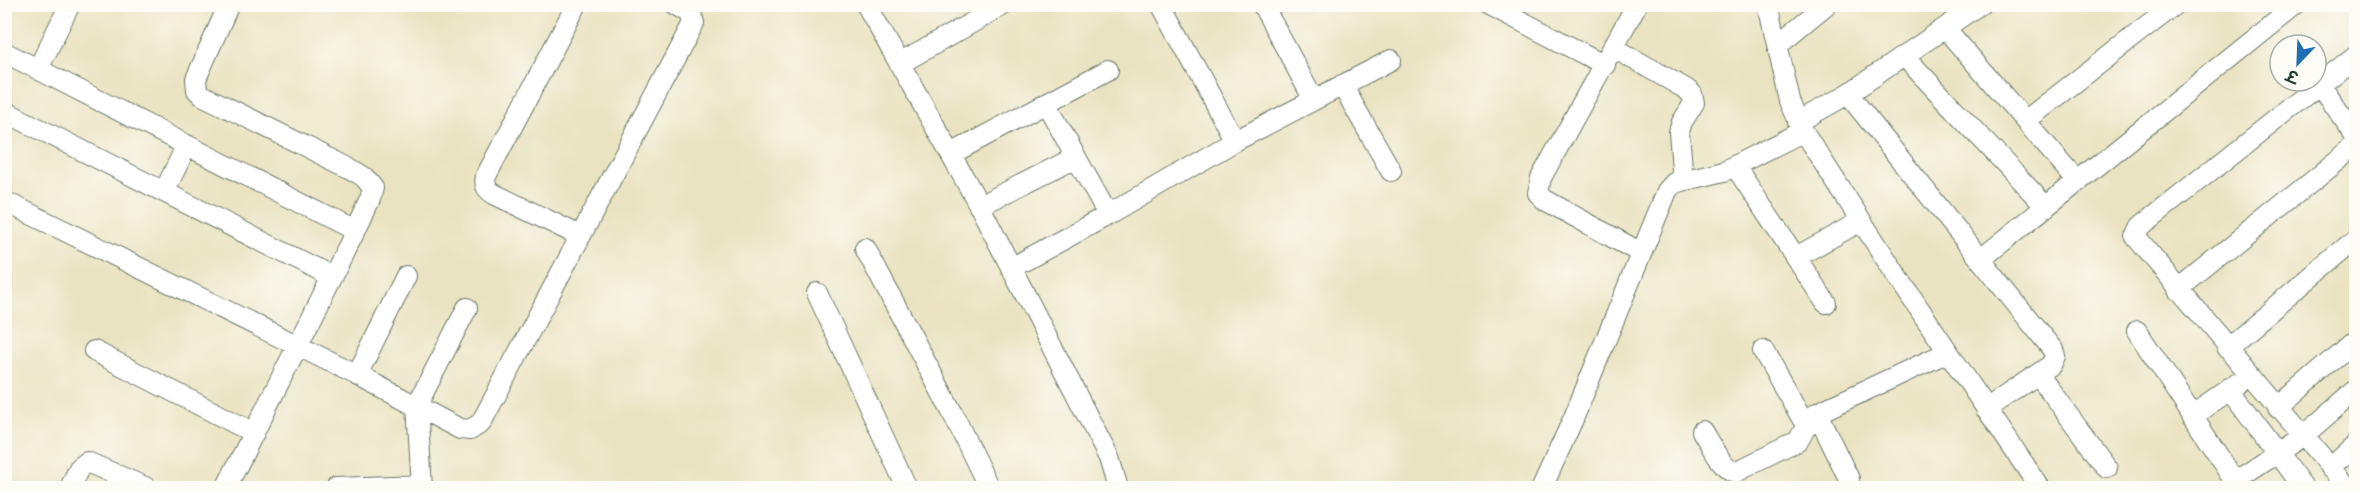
<svg xmlns="http://www.w3.org/2000/svg" width="2361" height="493" font-family="'Patrick Hand','Playpen Sans Deva',sans-serif">
	<rect width="100%" height="100%" fill="#fdfcf7"/>
	<filter id="ink" filterUnits="userSpaceOnUse"><feTurbulence type="fractalNoise" baseFrequency=".0167" numOctaves="2"/><feDisplacementMap in="SourceGraphic" scale="12" xChannelSelector="R" yChannelSelector="G"/><feConvolveMatrix kernelMatrix="1 2 1 2 8 2 1 2 1" color-interpolation-filters="sRGB"/></filter>
	<filter id="wash" filterUnits="userSpaceOnUse"><feTurbulence type="fractalNoise" baseFrequency=".008" numOctaves="4" result="noise"/><feDisplacementMap in="SourceGraphic" scale="24" xChannelSelector="R" yChannelSelector="G"/><feGaussianBlur stdDeviation="1.35" result="paint"/><feColorMatrix in="noise" values="0 0 0 0 0 0 0 0 0 0 0 0 0 0 0 0 0 1.4 0 .05"/><feComposite in="paint" operator="in"/></filter>
	<g filter="url(#wash)">
		<rect width="100%" height="100%" fill="#eae3c1"/>
	</g>
	<g filter="url(#ink)">
		<g fill="none" stroke-linecap="round" stroke-linejoin="round">
			<g stroke="#667765" stroke-width="22">
				<path id="minor" d="M577,4L486,176C484,185 486,189 494,194L580,236
					M866,4L977,201L1109,458L1118,488
					M1161,4L1235,141
					M1262,4L1314,100
					M1488,4L1605,65
					M1637,4L1541,178L1538,193L1545,200L1641,253
					M1768,4L1790,101L1803,131L1897,276L2040,488
					M1945,28L2078,182
					M1777,45L1827,4
					M1614,48L1686,89L1692,94L1694,103L1682,122L1679,132L1683,181
					M4,52L355,231
					M1904,56L2046,207
					M901,63L1005,4
					M38,69L70,4
					M2319,84L2356,136
					M1342,85L1391,171
					M1848,94L2053,350L2055,356L2051,365L1986,409
					M1046,103L1108,215
					M4,111L332,277
					M2025,121L2176,4
					M1798,122L1848,94L1980,4
					M951,154L1108,70
					M1735,166L1826,303
					M164,192L187,145
					M4,201L357,375L460,429L470,430L481,423L694,23L691,13L676,4
					M979,206L1076,157
					M865,248L952,412L989,488
					M1796,257L1861,221
					M1981,259L2297,4
					M1011,268L1108,215L1235,141L1391,60
					M2178,290L2356,146
					M817,293L907,488
					M2137,331L2240,488
					M2227,347L2356,239
					M94,351L254,433
					M1763,351L1807,427
					M2038,374L2107,468
					M357,375L406,276
					M2230,389L2303,488
					M2278,408L2356,340
					M1817,413L1849,479
					M2192,416L2240,383
					M1702,431C1709,442 1723,471 1736,472L1798,441L1812,416L1817,413L1948,352
					M2330,468L2356,445
					M2235,481L2303,436L2356,390
					M70,488L79,468L87,462L147,488
					M226,488L355,231L370,199L373,188L364,177L351,169L202,95L197,90L196,79L229,4
					M336,488L422,485
					M422,488L417,405L467,308
					M1542,488L1574,417L1667,191L1674,183L1724,171L1803,131
					M2348,488L2136,237L2141,226L2356,55"/>
			</g>
			<use href="#minor" stroke="#fff" stroke-width="20"/>
		</g>
	</g>
	<rect width="2361" height="493" fill="none" stroke="#fdfcf7" stroke-width="24"/>
	<g transform="translate(2298 63) rotate(203)"><circle r="28" fill="#fdfcf7" stroke="#a4b0a9" stroke-width="1.5"/>
	<path d="M0-4.5L10 22L0 15L-10 22Z" fill="#1f6fb2"/>
	<text y="-9" font-size="16" font-weight="bold" text-anchor="middle" fill="#1f3d34">उ</text>
	</g>
</svg>
